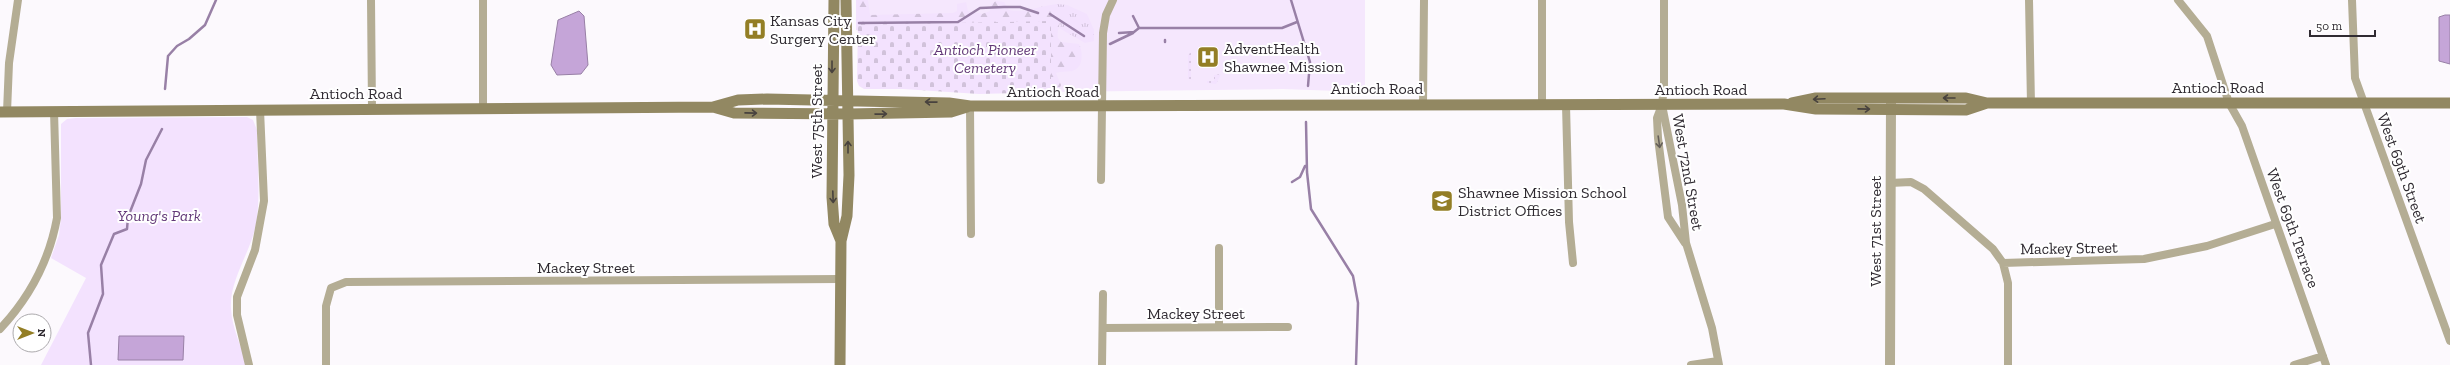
<svg xmlns="http://www.w3.org/2000/svg" width="2450" height="365" font-family="'Zilla Slab',serif">
	<defs>
		<pattern id="grass-tufts" width="24" height="20" patternUnits="userSpaceOnUse"><rect width="24" height="20" fill="#f3e2fe"/><path d="M3 7l-1-3M5 7V3M7 7l1-3M15 17l-1-3M17 17v-4M19 17l1-3" fill="none" stroke="#d1c2da"/></pattern>
		<pattern id="forest-firs" width="22" height="20" patternUnits="userSpaceOnUse"><rect width="22" height="20" fill="#f3e2fe"/><path d="M5 1l3.5 6h-7zM16 11l3.5 6h-7z" fill="#d1c2da"/></pattern>
		<pattern id="cemetery-stones" width="16" height="16" patternUnits="userSpaceOnUse"><rect width="16" height="16" fill="#f3e2fe"/><path d="M2 7V4a2 2 0 0 1 4 0v3zM10 15v-3a2 2 0 0 1 4 0v3z" fill="#d1c2da"/></pattern>
		<pattern id="garden-dots" width="8" height="8" patternUnits="userSpaceOnUse"><rect width="8" height="8" fill="#f3e2fe"/><path d="M2 2h.1M6 6h.1" fill="none" stroke="#d1c2da" stroke-width="1.8" stroke-linecap="round"/></pattern>
	</defs>
	<rect width="100%" height="100%" fill="#fcf9fd"/>
	<path fill="#f5e7fd" d="M857,0H1365V92L1283,89L1051,92L858,25Z"/>
	<path fill="url(#grass-tufts)" d="M1057,4L1067,5L1087,14L1094,30V41L1085,43L1059,28L1061,26L1051,5Z"/>
	<path fill="url(#forest-firs)" d="M856,0H868L870,15L953,13L957,11V4L966,2L968,11L982,14L990,11L991,4L996,1L1004,2L1009,10C1024,13 1037,7 1051,5C1069,14 1055,27 1058,38L1061,42L1079,44C1083,52 1084,68 1072,71C1066,72 1061,71 1056,73L1061,85L1058,92L1044,93L856,30Z"/>
	<path fill="url(#cemetery-stones)" d="M1051,21V92L979,94L903,89H864L859,86L857,81L858,25Z"/>
	<path fill="#f3e2fe" d="M247,117L253,120L257,130C257,159 261,196 256,224C251,252 229,280 231,309C232,329 242,346 246,365H41L86,278L51,258L59,235L61,218V124L67,119L76,118Z"/>
	<path fill="url(#garden-dots)" d="M1191,52V79L1195,80L1188,79V55Z
		M1221,74L1216,84L1207,83V75V81H1214V75Z"/>
	<path fill="#c5a5d8" stroke="#9880a6" d="M579,11L584,16L588,65L581,74L557,75L551,65L558,20Z
		M2445,15H2450V64L2439,61V17Z
		M119,336H184L183,360H118Z"/>
	<g fill="none" stroke-linecap="round" stroke-linejoin="round">
		<path stroke="#9880a6" stroke-width="2.5" d="M1291,0L1310,62L1308,86
			M1050,14L1084,36
			M1133,16L1139,28
			M859,23L958,22L980,8L1004,7H1020L1038,13
			M1119,33L1134,32L1139,28H1282L1297,22
			M1165,40V42
			M1110,44L1133,33
			M165,89L168,56L177,46L189,39L205,25L216,0
			M1306,122L1307,172L1311,209L1353,276L1358,303L1356,365
			M1292,182L1300,177L1305,166
			M91,365L88,333L103,294L101,265L114,234L127,229L128,217L141,184L146,160L162,129"/>
		<path stroke="#b4ad94" stroke-width="8" d="M371,0L372,109
			M483,0V108
			M1542,0V104
			M1664,0V86L1662,105L1657,118L1658,138L1668,217L1685,243
			M2029,0L2031,104
			M2178,0L2207,36L2229,103L2242,126L2326,365
			M2352,0L2355,78L2450,341
			M1423,105L1424,0
			M1566,105L1569,222L1573,263
			M1662,105L1682,205L1686,243L1712,328L1719,365
			M970,106L971,234
			M7,112L9,63L18,0
			M1101,180L1103,33L1106,15L1113,0
			M1890,183L1911,182L1924,189L1993,249L2003,263L2144,259L2207,246L2275,224
			M1219,248V327
			M2003,263L2008,283V365
			M1103,328L1288,327
			M0,329C30,297 49,262 57,218L54,111
			M249,365L237,315V297L255,250L264,201L260,110
			M326,365V306L331,288L346,282L840,279
			M1102,365L1103,294
			M1691,365L1718,361
			M2294,365L2323,356"/>
		<path stroke="#b4ad94" stroke-width="10" d="M1890,365L1891,101"/>
		<path stroke="#928862" stroke-width="11" d="M834,0L832,197L834,224L841,241
			M1792,103L1816,98H1966L1987,103H2450
			M713,107L738,100L767,99L949,103L970,106L1784,104L1816,109L1966,110L1987,103
			M0,112L713,107L734,113L848,114L951,112L967,107
			M840,365L841,241L847,216L849,175L846,0"/>
	</g>
	<defs><path id="oneway-shaft" d="M-6 0H5M1.5-3L5.5 0L1.5 3" fill="none" stroke-width="1.6" stroke-linecap="round" stroke-linejoin="round"/></defs>
	<g stroke="#48423e">
		<use href="#oneway-shaft" transform="translate(832 67) rotate(90)"/>
		<use href="#oneway-shaft" transform="translate(1949 98) rotate(180)"/>
		<use href="#oneway-shaft" transform="translate(1819 99) rotate(177)"/>
		<use href="#oneway-shaft" transform="translate(931 102) rotate(-179)"/>
		<use href="#oneway-shaft" transform="translate(1864 109) rotate(1)"/>
		<use href="#oneway-shaft" transform="translate(751 113) rotate(1)"/>
		<use href="#oneway-shaft" transform="translate(881 114) rotate(-1)"/>
		<use href="#oneway-shaft" transform="translate(848 147) rotate(-90)"/>
		<use href="#oneway-shaft" transform="translate(833 197) rotate(88)"/>
	</g>
	<use stroke="#655f59" href="#oneway-shaft" transform="translate(1659 142) rotate(82)"/>
	<defs>
		<g id="hospital-square" transform="scale(1.15)"><rect x="-9" y="-9" width="18" height="18" rx="4" fill="#937e25" stroke="#fff"/><path d="M-5-5h3v3.5h4V-5h3V5h-3V1.5h-4V5h-3Z" fill="#fff"/></g>
		<g id="school-square" transform="scale(1.15)"><rect x="-9" y="-9" width="18" height="18" rx="4" fill="#937e25" stroke="#fff"/><path d="M0-5L7-2L0 1L-7-2ZM-4 1L0 2.5L4 1V4Q0 6-4 4Z" fill="#fff"/></g>
	</defs>
	<g fill-rule="evenodd">
		<use href="#hospital-square" x="755" y="29"/>
		<use href="#hospital-square" x="1208" y="57"/>
		<use href="#school-square" x="1442" y="201"/>
	</g>
	<g text-anchor="middle" dominant-baseline="central" stroke-width="4" stroke-linejoin="round" paint-order="stroke">
		<g font-size="16" fill="#302b32" stroke="#fff" text-anchor="start">
			<text x="770" y="20">Kansas City<tspan x="770" dy="18">Surgery Center</tspan></text>
			<text x="1224" y="48">AdventHealth<tspan x="1224" dy="18">Shawnee Mission</tspan></text>
			<text x="1458" y="192">Shawnee Mission School<tspan x="1458" dy="18">District Offices</tspan></text>
		</g>
		<g font-size="16" font-style="italic" fill="#633978" stroke="#fff">
			<text x="985" y="49">Antioch Pioneer<tspan x="985" dy="18">Cemetery</tspan></text>
			<text x="159" y="215">Young's Park</text>
		</g>
		<g font-size="16" fill="#302b32" stroke="#fff">
			<text x="2218" y="87">Antioch Road</text>
			<text x="1377" y="88">Antioch Road</text>
			<text x="1701" y="89">Antioch Road</text>
			<text x="1053" y="91">Antioch Road</text>
			<text x="356" y="93">Antioch Road</text>
			<text transform="translate(816 121) rotate(-90)">West 75th Street</text>
			<text transform="translate(2402 168) rotate(70)">West 69th Street</text>
			<text transform="translate(1688 172) rotate(80)">West 72nd Street</text>
			<text transform="translate(2293 228) rotate(70)">West 69th Terrace</text>
			<text transform="translate(1875 231) rotate(-90)">West 71st Street</text>
			<text transform="translate(2069 248) rotate(-1)">Mackey Street</text>
			<text x="586" y="267">Mackey Street</text>
			<text x="1196" y="313">Mackey Street</text>
		</g>
	</g>
	<g transform="translate(32 333) rotate(90)"><circle r="19" fill="#ffffff" stroke="#acaaad"/>
	<path d="M0-3L7 15L0 10L-7 15Z" fill="#937e25"/>
	<text y="-6" font-size="11" font-weight="bold" text-anchor="middle" fill="#302b32">N</text>
	</g>
	<path d="M2310 30v6h65v-6" fill="none" stroke="#302b32" stroke-width="2"/>
	<text x="2316" y="30" font-size="12" fill="#302b32" stroke="#ffffff" stroke-width="3" paint-order="stroke">50 m</text>
</svg>
